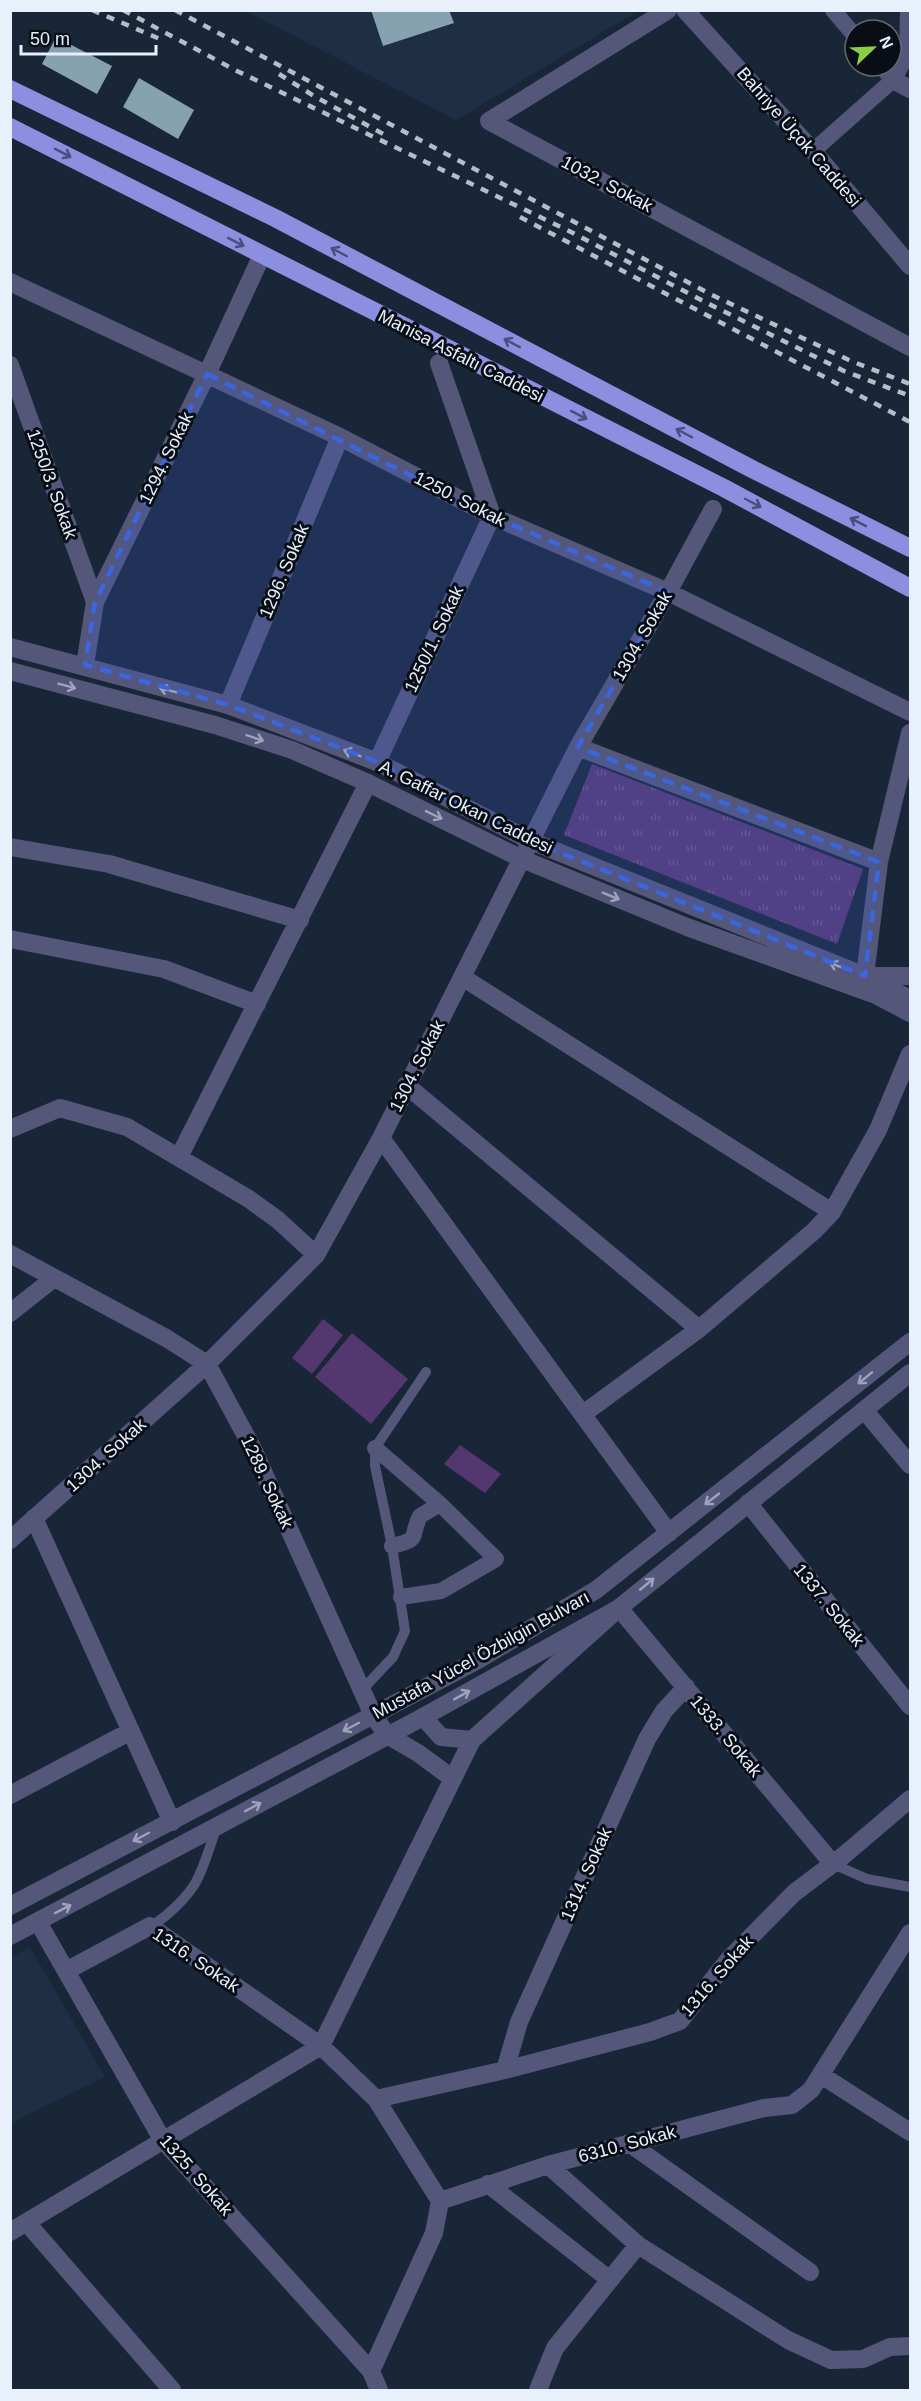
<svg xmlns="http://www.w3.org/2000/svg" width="921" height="2401" font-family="Arial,sans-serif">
	<defs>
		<pattern id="park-tufts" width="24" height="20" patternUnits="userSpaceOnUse" patternTransform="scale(1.5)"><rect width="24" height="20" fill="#553770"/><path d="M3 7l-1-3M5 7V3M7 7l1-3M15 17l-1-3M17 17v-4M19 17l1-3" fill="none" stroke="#6d5485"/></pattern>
	</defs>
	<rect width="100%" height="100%" fill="#192637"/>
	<path fill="#1e2e45" d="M246,11H638L456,120Z
		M30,1947L105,2077L11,2123V1957Z"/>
	<path fill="#553770" d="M323,1319L343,1335L312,1374L292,1358Z
		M352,1333L408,1379L371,1424L315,1377Z
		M460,1445L501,1474L485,1493L444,1464Z"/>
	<path fill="url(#park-tufts)" d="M592,764L863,869L837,944L564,835Z"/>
	<path fill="#86a1b0" d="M371,10H449L454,23L383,46Z
		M56,37L112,66L97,94L42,64Z
		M139,78L194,110L178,139L123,107Z"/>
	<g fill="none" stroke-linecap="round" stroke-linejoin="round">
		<path stroke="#54567a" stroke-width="10" d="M361,1691L393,1657L405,1631L392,1546L375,1466V1448L426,1372
			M833,1864L867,1879L910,1887
			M150,1926C165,1919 189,1896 197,1880C205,1864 210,1845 217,1827"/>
		<path stroke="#54567a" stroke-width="16" d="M833,10L855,36
			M893,80L907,56L908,10
			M813,151L893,80L881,66
			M375,1448L440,1504L496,1559L441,1591L401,1597
			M392,1546C422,1539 409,1538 420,1516L440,1504"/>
		<path stroke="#54567a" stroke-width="18" d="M668,10L489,121L910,347
			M893,80L910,89
			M10,282L340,437L492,516L668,592L910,712
			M10,365L95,602
			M85,665L95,602L207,374L262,255
			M228,705L340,437
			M910,733L879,862L865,976H910
			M578,747L879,862
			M377,762L492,516L439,363
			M10,847L109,864L300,920
			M10,939L164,969L257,1004
			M462,977L832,1212
			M406,1085L699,1329
			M10,1129L60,1108L127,1127L249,1199L278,1220L316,1255
			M381,1138L669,1533
			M179,1157L368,783
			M10,1254L166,1338L207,1364L252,1447L373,1715L387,1735L418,1753L452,1778
			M10,1313L53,1279
			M865,1411L910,1465
			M583,1414L699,1329L814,1231L832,1212L878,1130L910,1054
			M748,1503L910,1706
			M34,1518L172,1822
			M10,1540L207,1364L316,1255L381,1138L578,747L668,592L713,509
			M423,1717L441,1737L472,1740
			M10,1795L131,1731
			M38,1922L162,2139L371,2371L379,2390
			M66,1971L150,1926L321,2046L376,2099L440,2201
			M505,2070L519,2022L647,1739L664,1711L686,1687
			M821,2075L910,2132
			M376,2099L505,2070L650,2032L680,2021L729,1959L794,1893L843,1856L910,1799
			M629,2143L810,2272
			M548,2165L638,2245L788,2340L831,2360L863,2359L890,2347L910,2346
			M488,2184L610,2280
			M27,2223L172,2390
			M10,2232L321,2046L472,1740L619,1608L833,1864
			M371,2371L434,2233L440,2201L548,2165L764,2108L792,2105L811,2090L910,1933
			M538,2390L555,2348L638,2245"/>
		<path stroke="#54567a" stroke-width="18" d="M685,10L813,151L910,266
			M10,647L228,705L377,762L531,841L865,976L910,999
			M10,671L215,725L292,750L368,783L522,859L568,878L687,927L876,995L910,1013
			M10,1906L478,1660L596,1590L910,1342
			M10,1936L423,1717L619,1608L910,1373"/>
		<path stroke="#8c8ee0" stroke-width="18" d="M10,89L275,218L752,469L910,548
			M10,127L724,488L910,588"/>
		<path stroke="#b4bdca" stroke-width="4.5" stroke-dasharray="8 8" stroke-linecap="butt" d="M92,10L160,39
			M123,10L235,70L569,231L707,303L844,371L910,396
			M175,10L710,294L851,361L910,384
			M279,74L314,96L385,135
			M520,217L910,422"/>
	</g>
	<defs><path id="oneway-shaft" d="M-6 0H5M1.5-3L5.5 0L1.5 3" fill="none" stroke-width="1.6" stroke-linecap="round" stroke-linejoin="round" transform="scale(1.5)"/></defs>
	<g stroke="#4a4e7b">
		<use href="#oneway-shaft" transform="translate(63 153) rotate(27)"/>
		<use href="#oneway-shaft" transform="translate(236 242) rotate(27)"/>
		<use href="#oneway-shaft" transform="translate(339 252) rotate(-152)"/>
		<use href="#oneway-shaft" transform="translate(512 343) rotate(-152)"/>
		<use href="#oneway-shaft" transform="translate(579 415) rotate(27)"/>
		<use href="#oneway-shaft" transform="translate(684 433) rotate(-152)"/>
		<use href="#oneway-shaft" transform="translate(753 503) rotate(28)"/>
		<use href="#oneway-shaft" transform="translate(858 522) rotate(-153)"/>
	</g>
	<g stroke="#9ea3bb">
		<use href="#oneway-shaft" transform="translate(67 686) rotate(15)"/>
		<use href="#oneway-shaft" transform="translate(168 690) rotate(-165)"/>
		<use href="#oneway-shaft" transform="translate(255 738) rotate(19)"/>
		<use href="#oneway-shaft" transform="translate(352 753) rotate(-159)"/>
		<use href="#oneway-shaft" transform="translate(434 815) rotate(26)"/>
		<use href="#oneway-shaft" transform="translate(611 896) rotate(22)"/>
		<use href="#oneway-shaft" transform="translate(838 966) rotate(-158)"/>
		<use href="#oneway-shaft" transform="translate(865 1378) rotate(141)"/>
		<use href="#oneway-shaft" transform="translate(712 1499) rotate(142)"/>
		<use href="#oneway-shaft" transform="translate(647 1584) rotate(-40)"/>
		<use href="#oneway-shaft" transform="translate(462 1695) rotate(-29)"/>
		<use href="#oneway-shaft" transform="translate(351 1727) rotate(152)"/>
		<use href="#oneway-shaft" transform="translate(253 1807) rotate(-28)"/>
		<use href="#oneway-shaft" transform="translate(141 1837) rotate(152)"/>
		<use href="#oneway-shaft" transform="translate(63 1909) rotate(-27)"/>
	</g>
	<path fill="#3b66dd" fill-opacity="0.2" stroke="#3b66dd" stroke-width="4.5" stroke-dasharray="12 8" stroke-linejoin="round" d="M207,374L492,516L668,592L578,747L879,862L865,976L531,841L377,762L228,705L85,665L95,602Z"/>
	<g text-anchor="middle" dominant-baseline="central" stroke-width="6" stroke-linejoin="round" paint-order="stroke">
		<g font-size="18" fill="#e8f0fc" stroke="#090e16">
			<text transform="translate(799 137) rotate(49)">Bahriye Üçok Caddesi</text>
			<text transform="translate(607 184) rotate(28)">1032. Sokak</text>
			<text transform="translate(461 356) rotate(27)">Manisa Asfaltı Caddesi</text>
			<text transform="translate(166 458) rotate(-64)">1294. Sokak</text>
			<text transform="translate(52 484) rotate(70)">1250/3. Sokak</text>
			<text transform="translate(460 499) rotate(27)">1250. Sokak</text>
			<text transform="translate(284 571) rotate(-67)">1296. Sokak</text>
			<text transform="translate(642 636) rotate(-60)">1304. Sokak</text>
			<text transform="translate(434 639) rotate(-65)">1250/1. Sokak</text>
			<text transform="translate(466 807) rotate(26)">A. Gaffar Okan Caddesi</text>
			<text transform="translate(417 1066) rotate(-63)">1304. Sokak</text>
			<text transform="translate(106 1455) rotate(-42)">1304. Sokak</text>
			<text transform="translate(267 1482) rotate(65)">1289. Sokak</text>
			<text transform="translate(829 1605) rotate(51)">1337. Sokak</text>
			<text transform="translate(481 1655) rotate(-29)">Mustafa Yücel Özbilgin Bulvarı</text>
			<text transform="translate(726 1736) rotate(50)">1333. Sokak</text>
			<text transform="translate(586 1874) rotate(-66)">1314. Sokak</text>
			<text transform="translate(196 1960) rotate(34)">1316. Sokak</text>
			<text transform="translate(717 1976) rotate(-49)">1316. Sokak</text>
			<text transform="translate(627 2144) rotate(-15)">6310. Sokak</text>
			<text transform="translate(196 2175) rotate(49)">1325. Sokak</text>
		</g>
	</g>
	<rect width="921" height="2401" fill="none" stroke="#e8f0fc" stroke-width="24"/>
	<g transform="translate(873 48) rotate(67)"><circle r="28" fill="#090e16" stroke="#626872" stroke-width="1.5"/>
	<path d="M0-4.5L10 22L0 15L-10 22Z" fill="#88cf49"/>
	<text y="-9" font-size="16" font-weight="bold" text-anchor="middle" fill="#e8f0fc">N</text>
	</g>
	<path d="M21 45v9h135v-9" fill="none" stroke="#e8f0fc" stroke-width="3"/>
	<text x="30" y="45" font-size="18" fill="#e8f0fc" stroke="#090e16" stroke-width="4.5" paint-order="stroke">50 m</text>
</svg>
